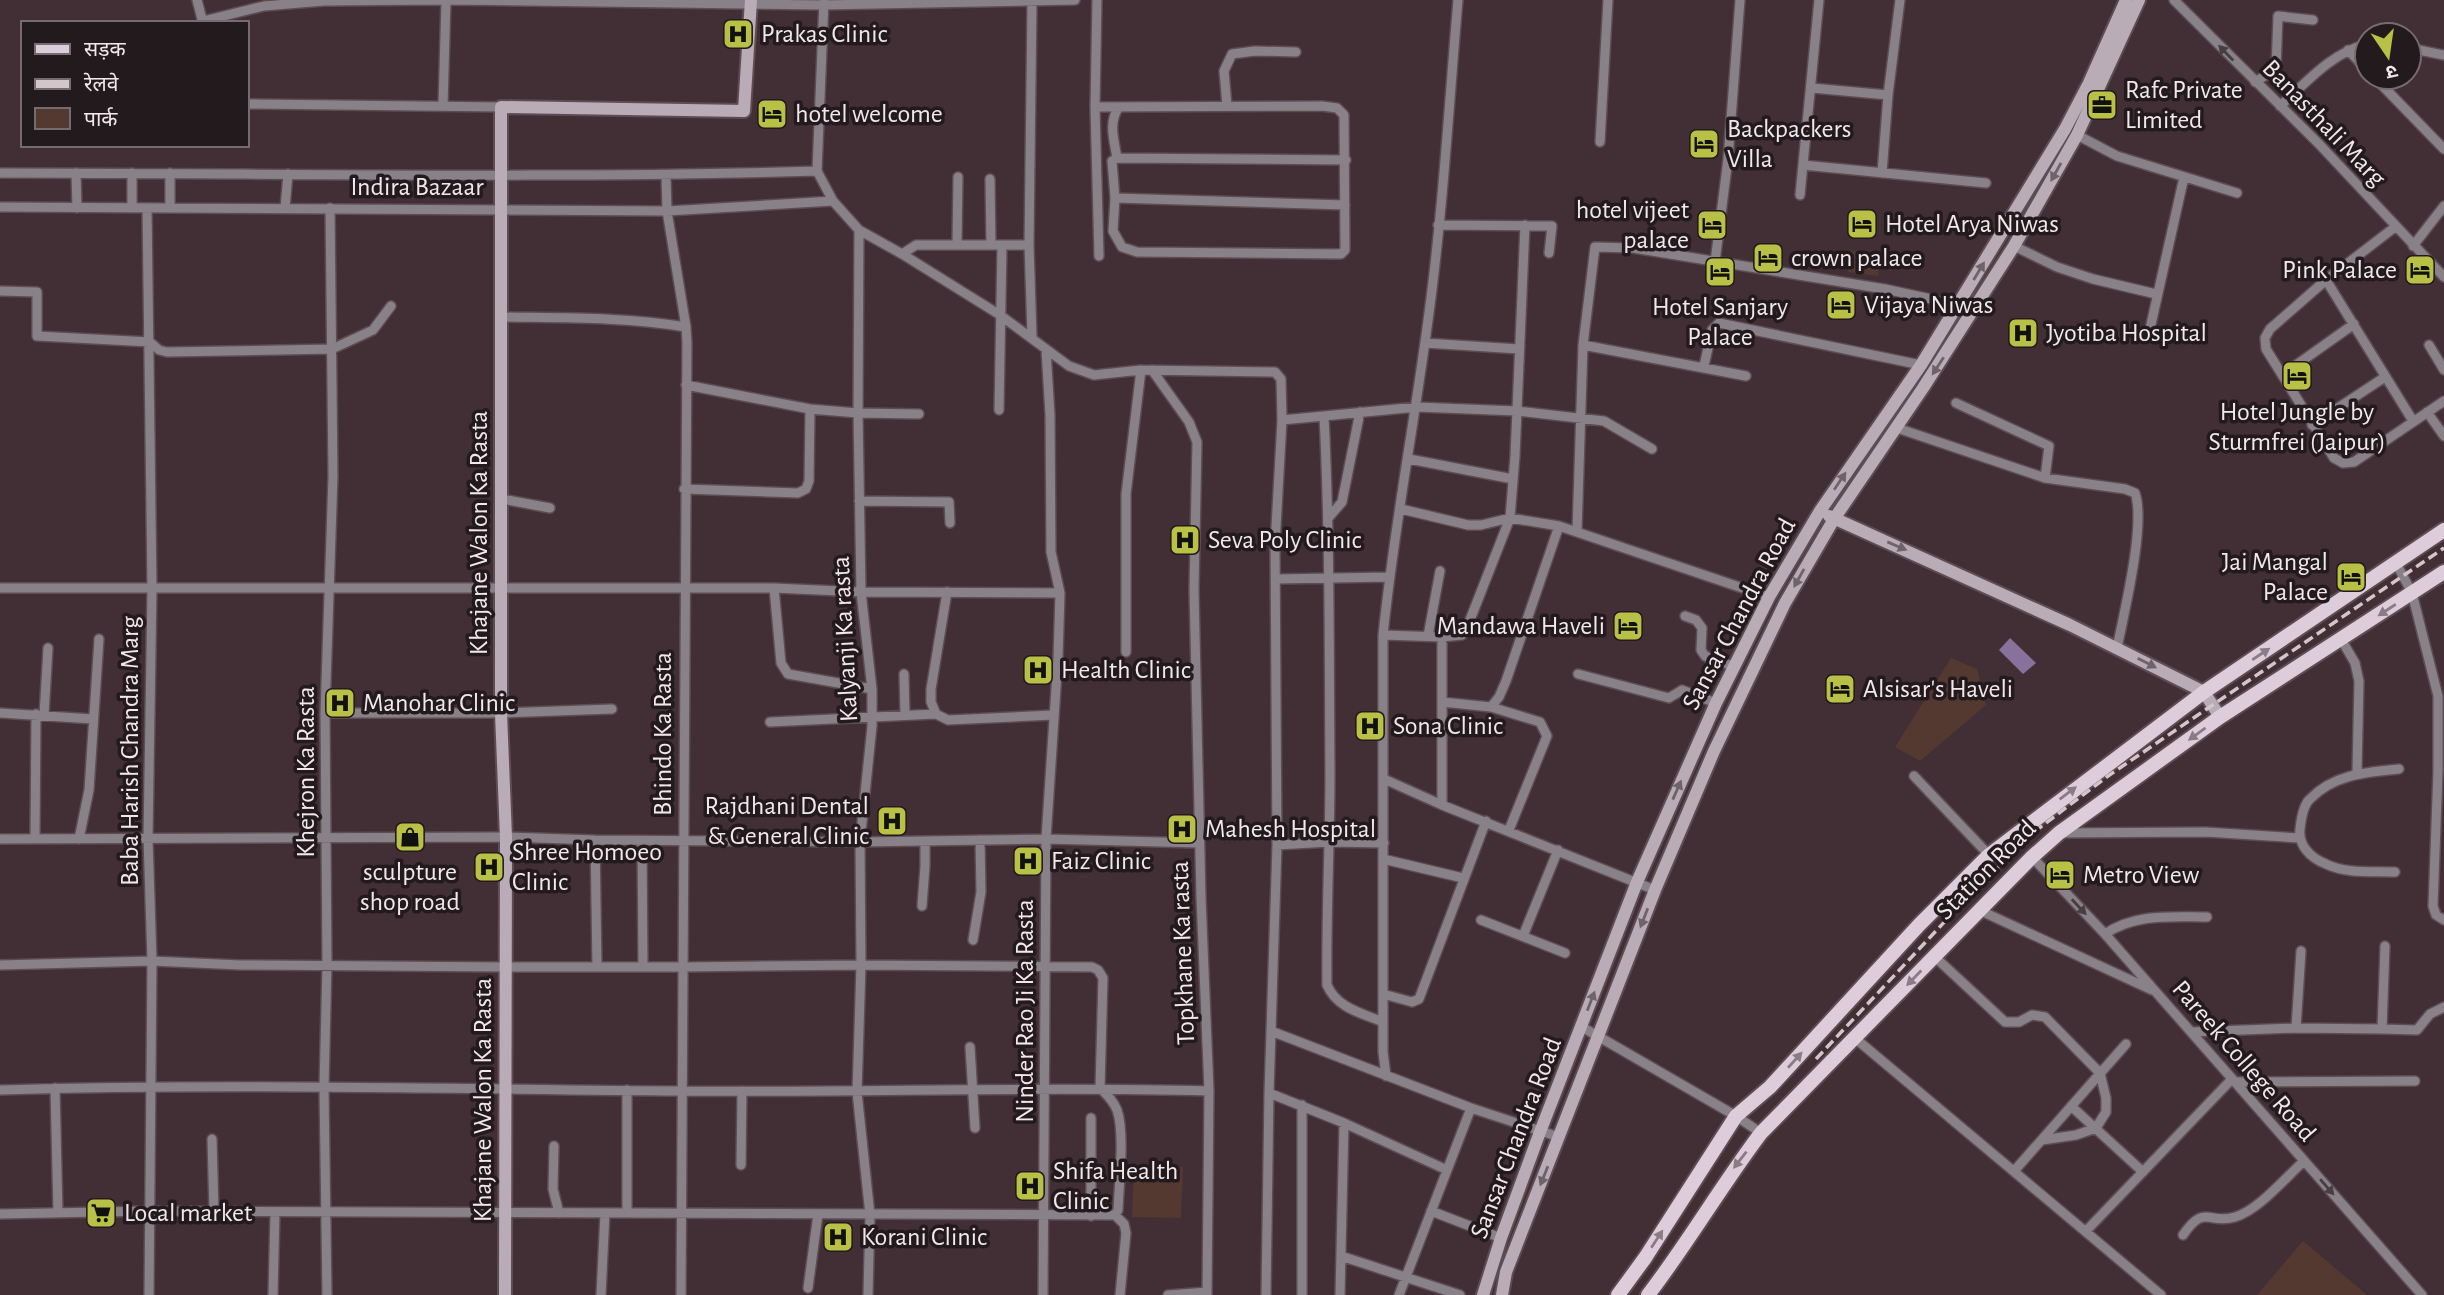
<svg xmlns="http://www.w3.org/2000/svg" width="2444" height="1295" font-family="'Alegreya Sans','Noto Sans Devanagari',sans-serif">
	<rect width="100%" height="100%" fill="#422f36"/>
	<path fill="#53392f" d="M1845,250L1880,254L1878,276L1848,272V267L1843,266Z
		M1951,658L1977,669L1986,705L1920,761L1895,747Z
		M1134,1166L1183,1167L1181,1218L1132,1217Z
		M2303,1241L2367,1295H2257Z"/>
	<path fill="#86729a" d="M2010,638L2036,663L2023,674L1999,650Z"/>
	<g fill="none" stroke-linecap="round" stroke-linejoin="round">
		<g stroke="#5e4c53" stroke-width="12">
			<path id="street" d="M197,0L203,23
				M824,0L817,171L833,201L859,230L902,254L1000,315L1069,366L1094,375L1141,370L1275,372L1281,379L1282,420L1275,545L1277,845L1269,1093L1266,1295
				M1097,0L1095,107L1099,256
				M2174,0L2319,144L2444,277
				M203,21L264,6L324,1L446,0L823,5L1075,0
				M2409,48L2444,55
				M2348,50L2367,70
				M2374,77L2444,149
				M2255,82L2276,69L2278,16L2313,20
				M1812,88L1888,95L1900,0
				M247,104L501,107
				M443,106L446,0
				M1227,106L1224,71L1232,54L1255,51L1296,52
				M2280,106C2307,82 2331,53 2367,44
				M1095,107L1322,106L1337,108L1344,115L1345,250L1341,254L1137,252L1122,247L1113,231L1115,198L1345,205
				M2077,135L2117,156L2237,193
				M1600,142L1608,0
				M1117,158C1114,140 1108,122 1119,107
				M1803,165L1986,183
				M0,173C272,173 544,179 817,171
				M76,173L77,208
				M132,173V208
				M1882,173L1888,95
				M666,175L667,211L686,327L687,343L681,1295
				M990,179L991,245
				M1800,195L1819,0
				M1115,198L1112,161L1117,158L1346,160
				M0,207L667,211L833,201
				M147,208L152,589L148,838L152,961L149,1295
				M170,208V173
				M285,208L288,174
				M1438,225L1552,226L1549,253
				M2395,227L2326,280L2270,329L2265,338L2266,349L2334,458L2343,463L2354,462L2444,401
				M859,230L858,413L861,592L872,689V726L860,842L861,965L857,1092L870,1215L868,1295
				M957,245L958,177
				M1029,245L1032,2
				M2014,246L2057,267L2093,279L2156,294
				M2413,246L2444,206
				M902,254L916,245H1029L1032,336
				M1715,262L1728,159L1740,0
				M2326,280L2413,421
				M0,291L37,292V336L150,342L159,350L167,352L332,349L373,330L391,306
				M501,317C563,318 626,317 686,327
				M2150,329L2184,177
				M1425,343L1519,349
				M1583,345L1746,376
				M2429,345L2444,370
				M1704,366L1712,330L1719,323L1921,365
				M1152,370L1189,422L1197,442L1194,590L1201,898L1209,1091L1207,1295
				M2282,375L2354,324
				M686,385L810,409L858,413L919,414
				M1956,403L2049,446L2045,478
				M999,410L1002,245
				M2427,412L2444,436
				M1324,416C1330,535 1329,653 1330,772C1330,843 1326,914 1327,985C1337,1008 1361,1013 1383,1022
				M1282,420L1417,407L1517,411L1604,421L1652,449
				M2312,425L2385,377
				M1897,428L2045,478L2125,489L2135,493C2146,524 2124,613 2117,648
				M1409,459L1513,479
				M684,489L798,493L806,489L809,481L810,409
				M502,499L550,508
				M859,501L949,502L950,523
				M1401,509L1468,525H1481L1510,518L1559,526L1769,597
				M1329,517L1342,502L1360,412
				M1577,531L1583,345L1595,247L1633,248L1885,289L1959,305
				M2396,563L2412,593L2438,696V771L2433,906L2436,915L2444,920
				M1276,579L1389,577
				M0,588H774L861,592L1060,593
				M774,588L781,663L788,674L872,689
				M1685,616L1696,620L1702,628L1701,650L1705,656L1735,667
				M1383,635L1442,637L1462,635L1466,630L1510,518L1515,456L1525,225
				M1428,636L1440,571
				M2341,639L2355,663L2359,681L2357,772
				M1126,652V494L1141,370
				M904,674L905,715
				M1578,674L1669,698L1682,690L1716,703
				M1442,702L1491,707L1540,722L1547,736L1509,830
				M1491,707L1499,697L1506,681L1559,526
				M0,713L93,719
				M325,713H501L612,709
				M936,714L931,702V689L947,592
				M44,715L48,648
				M770,722L936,714L948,720L1053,715
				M1914,776L1989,855
				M1384,779L1442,805L1655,890
				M1442,805V637
				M2059,833L2206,832L2299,838
				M35,838L36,714
				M0,839L506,837L595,840L860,842L1046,839L1199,843
				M79,839L89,790L99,639
				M595,840L597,967
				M642,841L643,967
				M1277,845L1329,842L1384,843
				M2032,857L2105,934L2422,1295
				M1383,859L1463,878
				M2395,872C2373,871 2346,874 2326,864C2311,858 2298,846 2300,829C2301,820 2303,805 2310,799C2334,774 2368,772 2399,769
				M922,906L925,866V841
				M1979,910L2152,990
				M1481,920L1565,953
				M2105,934C2135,913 2172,917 2207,917
				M1523,936L1558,850
				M973,940L981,892L980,840
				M1935,957L2005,1022H2019L2032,1015L2045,1017L2100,1073L2106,1098V1112L2096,1128L2076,1135L2042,1140
				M0,965L152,961L240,965L506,967H683L861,965L1092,967L1098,970L1103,978L1100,1088C1107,1095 1113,1100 1117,1110C1125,1132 1119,1184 1118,1210L1115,1215
				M1383,994L1412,1002L1419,999L1486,821
				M1582,1027L1736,1116L1761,1133
				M2296,1028L2301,951
				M2382,1029L2417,1030L2430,1014L2444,1007
				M1271,1031L1471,1108L1559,1137
				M2191,1032L2296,1028L2382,1029L2385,946
				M1856,1039L2161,1295
				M970,1047L975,1128
				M1386,1076L1383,1052V635C1394,527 1415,420 1429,313C1443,209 1449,104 1458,0
				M2235,1082L2415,1081
				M55,1088L58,1213
				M0,1090C227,1083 453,1089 680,1091C856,1093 1033,1086 1209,1091
				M1269,1093L1344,1123L1447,1170
				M2071,1106L2143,1172
				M212,1139L214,1211
				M554,1146L553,1189L559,1213
				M741,1165L742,1091
				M2015,1170L2126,1044
				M1431,1211L1501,1238
				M627,1213V1090
				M0,1214L150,1211L1115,1215L1124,1224L1126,1233L1120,1295
				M1091,1216V1118
				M2086,1231L2232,1079
				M2183,1235C2205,1203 2208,1225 2235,1217C2259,1210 2286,1177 2304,1161
				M1341,1256L1460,1295
				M808,1288L818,1214
				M273,1295L275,1212
				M327,1295L324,1088L327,964L325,713L333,476L330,208
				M601,1295L605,1213
				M1043,1295L1046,839L1058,658L1060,593L1051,552L1050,415L1046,350
				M1168,1295L1207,1292
				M1302,1295V1105
				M1340,1295L1344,1123
				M1399,1295L1471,1108"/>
		</g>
		<g stroke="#5e4c53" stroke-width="16">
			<path id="secondary" d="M1829,516L2070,625L2204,692L2220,717
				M505,1295L506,837L501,713V107L744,111L751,0
				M1483,1295L1501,1238L1540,1132L1637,882L1716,703L1769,597L1820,511L1921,365L2065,129L2089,83L2126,0
				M1502,1295L1506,1272L1655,890L1714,751L1785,603L1834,519L1923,388L2014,246L2077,135L2139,0"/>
		</g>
		<g stroke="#5e4c53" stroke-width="18">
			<path id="primary" d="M1618,1295L1645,1258L1736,1116L1770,1087L1919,925L1989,855L2204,692L2444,530
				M1648,1295C1688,1243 1721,1186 1761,1133L2032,857L2059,833L2220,717L2444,572"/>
		</g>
		<use href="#street" stroke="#898188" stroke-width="9"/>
		<use href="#secondary" stroke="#b9acb7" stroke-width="12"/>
		<use href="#primary" stroke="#ddcddb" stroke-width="14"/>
		<path stroke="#d3c6ca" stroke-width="3.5" stroke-dasharray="10 5" stroke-linecap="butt" d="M1816,1059L1965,900L2034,832L2108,776L2444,548"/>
	</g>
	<defs><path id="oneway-solid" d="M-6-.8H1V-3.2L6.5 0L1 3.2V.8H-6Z" transform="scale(1.75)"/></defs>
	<g fill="#473e42">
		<use href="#oneway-solid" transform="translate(2226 53) rotate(-134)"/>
		<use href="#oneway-solid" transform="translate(2079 907) rotate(47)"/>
		<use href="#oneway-solid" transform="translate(2327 1187) rotate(49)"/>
	</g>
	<g fill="#6e636a">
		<use href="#oneway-solid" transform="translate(2056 172) rotate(119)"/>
		<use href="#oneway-solid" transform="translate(1979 271) rotate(-59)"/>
		<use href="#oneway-solid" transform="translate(1938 366) rotate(123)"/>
		<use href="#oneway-solid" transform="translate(1840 481) rotate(-56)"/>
		<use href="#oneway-solid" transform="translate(1897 546) rotate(23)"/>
		<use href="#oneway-solid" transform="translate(1799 578) rotate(119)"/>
		<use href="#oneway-solid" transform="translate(2147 663) rotate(27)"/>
		<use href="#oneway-solid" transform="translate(1677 790) rotate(-66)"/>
		<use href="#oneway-solid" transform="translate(1644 918) rotate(111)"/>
		<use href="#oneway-solid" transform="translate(1591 1001) rotate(-69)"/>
		<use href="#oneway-solid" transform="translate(1544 1176) rotate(112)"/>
	</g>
	<g fill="#897c86">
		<use href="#oneway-solid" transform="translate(2387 610) rotate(147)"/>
		<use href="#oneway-solid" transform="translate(2261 654) rotate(-34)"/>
		<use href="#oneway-solid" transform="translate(2197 734) rotate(144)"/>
		<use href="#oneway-solid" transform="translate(2068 793) rotate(-37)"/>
		<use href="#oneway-solid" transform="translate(1914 978) rotate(134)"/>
		<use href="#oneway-solid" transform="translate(1795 1060) rotate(-48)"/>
		<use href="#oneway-solid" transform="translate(1740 1160) rotate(128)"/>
		<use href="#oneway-solid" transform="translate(1657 1239) rotate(-57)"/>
	</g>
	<defs>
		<g id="hospital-square" transform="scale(1.575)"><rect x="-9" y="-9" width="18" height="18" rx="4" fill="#b9c046" stroke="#231a1d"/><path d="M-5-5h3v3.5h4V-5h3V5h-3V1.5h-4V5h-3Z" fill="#111"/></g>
		<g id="office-square" transform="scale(1.575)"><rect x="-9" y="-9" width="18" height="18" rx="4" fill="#b9c046" stroke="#231a1d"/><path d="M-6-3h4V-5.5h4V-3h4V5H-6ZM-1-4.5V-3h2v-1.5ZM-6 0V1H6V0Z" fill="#111"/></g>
		<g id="hotel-square" transform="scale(1.575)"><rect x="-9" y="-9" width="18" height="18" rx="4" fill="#b9c046" stroke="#231a1d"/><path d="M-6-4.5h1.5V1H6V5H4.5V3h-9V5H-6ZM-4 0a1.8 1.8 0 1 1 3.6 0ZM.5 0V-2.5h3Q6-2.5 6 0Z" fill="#111"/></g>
		<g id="shop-square" transform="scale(1.575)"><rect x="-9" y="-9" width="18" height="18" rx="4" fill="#b9c046" stroke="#231a1d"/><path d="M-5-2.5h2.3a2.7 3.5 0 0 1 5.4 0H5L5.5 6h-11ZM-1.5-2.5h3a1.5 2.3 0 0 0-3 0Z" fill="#111"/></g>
		<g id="supermarket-square" transform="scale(1.575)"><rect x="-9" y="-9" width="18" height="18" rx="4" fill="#b9c046" stroke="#231a1d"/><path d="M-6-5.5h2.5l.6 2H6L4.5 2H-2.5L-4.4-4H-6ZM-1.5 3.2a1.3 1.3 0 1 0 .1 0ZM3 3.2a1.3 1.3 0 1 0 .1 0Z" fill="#111"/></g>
	</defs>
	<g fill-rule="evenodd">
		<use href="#hospital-square" x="738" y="34"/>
		<use href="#office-square" x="2102" y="105"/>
		<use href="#hotel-square" x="772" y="114"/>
		<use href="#hotel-square" x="1704" y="144"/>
		<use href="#hotel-square" x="1862" y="224"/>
		<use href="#hotel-square" x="1712" y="225"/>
		<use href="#hotel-square" x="1768" y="258"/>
		<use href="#hotel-square" x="2420" y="270"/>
		<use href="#hotel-square" x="1720" y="272"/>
		<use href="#hotel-square" x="1841" y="305"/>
		<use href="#hospital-square" x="2023" y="333"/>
		<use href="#hotel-square" x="2297" y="376"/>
		<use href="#hospital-square" x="1185" y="540"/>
		<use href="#hotel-square" x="2351" y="577"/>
		<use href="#hotel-square" x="1628" y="626"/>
		<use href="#hospital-square" x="1038" y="670"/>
		<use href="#hotel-square" x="1840" y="689"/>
		<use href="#hospital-square" x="340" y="703"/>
		<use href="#hospital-square" x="1370" y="726"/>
		<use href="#hospital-square" x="892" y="821"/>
		<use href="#hospital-square" x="1182" y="829"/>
		<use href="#shop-square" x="410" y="837"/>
		<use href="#hospital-square" x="1028" y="861"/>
		<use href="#hospital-square" x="489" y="867"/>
		<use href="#hotel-square" x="2060" y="875"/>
		<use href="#hospital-square" x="1030" y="1186"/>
		<use href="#supermarket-square" x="101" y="1213"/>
		<use href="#hospital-square" x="838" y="1237"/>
	</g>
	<g text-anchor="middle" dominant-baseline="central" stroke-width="7" stroke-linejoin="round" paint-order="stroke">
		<g font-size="26" fill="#f3e7eb" stroke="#231a1d" text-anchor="start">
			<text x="761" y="34">Prakas Clinic</text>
			<text x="2125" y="90">Rafc Private<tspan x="2125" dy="30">Limited</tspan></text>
			<text x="795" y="114">hotel welcome</text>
			<text x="1727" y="129">Backpackers<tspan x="1727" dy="30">Villa</tspan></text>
			<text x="1689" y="210" text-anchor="end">hotel vijeet<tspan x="1689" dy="30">palace</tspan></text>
			<text x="1885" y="224">Hotel Arya Niwas</text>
			<text x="1791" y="258">crown palace</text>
			<text x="2397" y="270" text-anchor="end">Pink Palace</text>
			<text x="1864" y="305">Vijaya Niwas</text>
			<text x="1720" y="307" text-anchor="middle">Hotel Sanjary<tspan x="1720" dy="30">Palace</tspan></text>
			<text x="2046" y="333">Jyotiba Hospital</text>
			<text x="2297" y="412" text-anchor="middle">Hotel Jungle by<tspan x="2297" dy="30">Sturmfrei (Jaipur)</tspan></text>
			<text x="1208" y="540">Seva Poly Clinic</text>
			<text x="2328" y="562" text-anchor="end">Jai Mangal<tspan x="2328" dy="30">Palace</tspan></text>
			<text x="1605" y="626" text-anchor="end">Mandawa Haveli</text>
			<text x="1061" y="670">Health Clinic</text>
			<text x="1863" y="689">Alsisar's Haveli</text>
			<text x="363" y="703">Manohar Clinic</text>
			<text x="1393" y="726">Sona Clinic</text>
			<text x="869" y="806" text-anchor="end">Rajdhani Dental<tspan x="869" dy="30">&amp; General Clinic</tspan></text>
			<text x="1205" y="829">Mahesh Hospital</text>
			<text x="512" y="852">Shree Homoeo<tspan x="512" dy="30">Clinic</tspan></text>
			<text x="1051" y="861">Faiz Clinic</text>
			<text x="410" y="872" text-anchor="middle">sculpture<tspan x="410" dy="30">shop road</tspan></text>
			<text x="2083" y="875">Metro View</text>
			<text x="1053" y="1171">Shifa Health<tspan x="1053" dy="30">Clinic</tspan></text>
			<text x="124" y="1213">Local market</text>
			<text x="861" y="1237">Korani Clinic</text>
		</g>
		<g font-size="26" fill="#f3e7eb" stroke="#231a1d">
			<text transform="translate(2324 123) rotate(46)">Banasthali Marg</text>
			<text x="417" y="187">Indira Bazaar</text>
			<text transform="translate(479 533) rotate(-90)">Khajane Walon Ka Rasta</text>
			<text transform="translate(1739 614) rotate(-62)">Sansar Chandra Road</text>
			<text transform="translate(845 639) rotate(-93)">Kalyanji Ka rasta</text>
			<text transform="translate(663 734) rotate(-90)">Bhindo Ka Rasta</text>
			<text transform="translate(130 751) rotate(-90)">Baba Harish Chandra Marg</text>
			<text transform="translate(306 772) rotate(-90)">Khejron Ka Rasta</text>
			<text transform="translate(1986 870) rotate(-45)">Station Road</text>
			<text transform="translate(1183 953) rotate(-92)">Topkhane Ka rasta</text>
			<text transform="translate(1025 1011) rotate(-90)">Ninder Rao Ji Ka Rasta</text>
			<text transform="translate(2244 1061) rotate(49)">Pareek College Road</text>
			<text transform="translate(483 1100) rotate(-90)">Khajane Walon Ka Rasta</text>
			<text transform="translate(1516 1138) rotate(-69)">Sansar Chandra Road</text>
		</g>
	</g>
	<rect x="21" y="21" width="228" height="126" fill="#231a1d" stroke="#766c6f" stroke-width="2"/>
	<rect x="35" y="44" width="35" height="10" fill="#ddcddb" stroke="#766c6f" stroke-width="2"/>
	<text x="84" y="56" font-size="21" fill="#f3e7eb">सड़क</text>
	<rect x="35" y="79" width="35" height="10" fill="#d3c6ca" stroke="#766c6f" stroke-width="2"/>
	<text x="84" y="91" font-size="21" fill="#f3e7eb">रेलवे</text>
	<rect x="35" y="108" width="35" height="21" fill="#53392f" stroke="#766c6f" stroke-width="2"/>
	<text x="84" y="126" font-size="21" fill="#f3e7eb">पार्क</text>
	<g transform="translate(2388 56) rotate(167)"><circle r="33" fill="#231a1d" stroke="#766c6f" stroke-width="2"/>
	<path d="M0-5L12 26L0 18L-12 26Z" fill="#b9c046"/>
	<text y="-10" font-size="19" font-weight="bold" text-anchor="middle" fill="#f3e7eb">उ</text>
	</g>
</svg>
